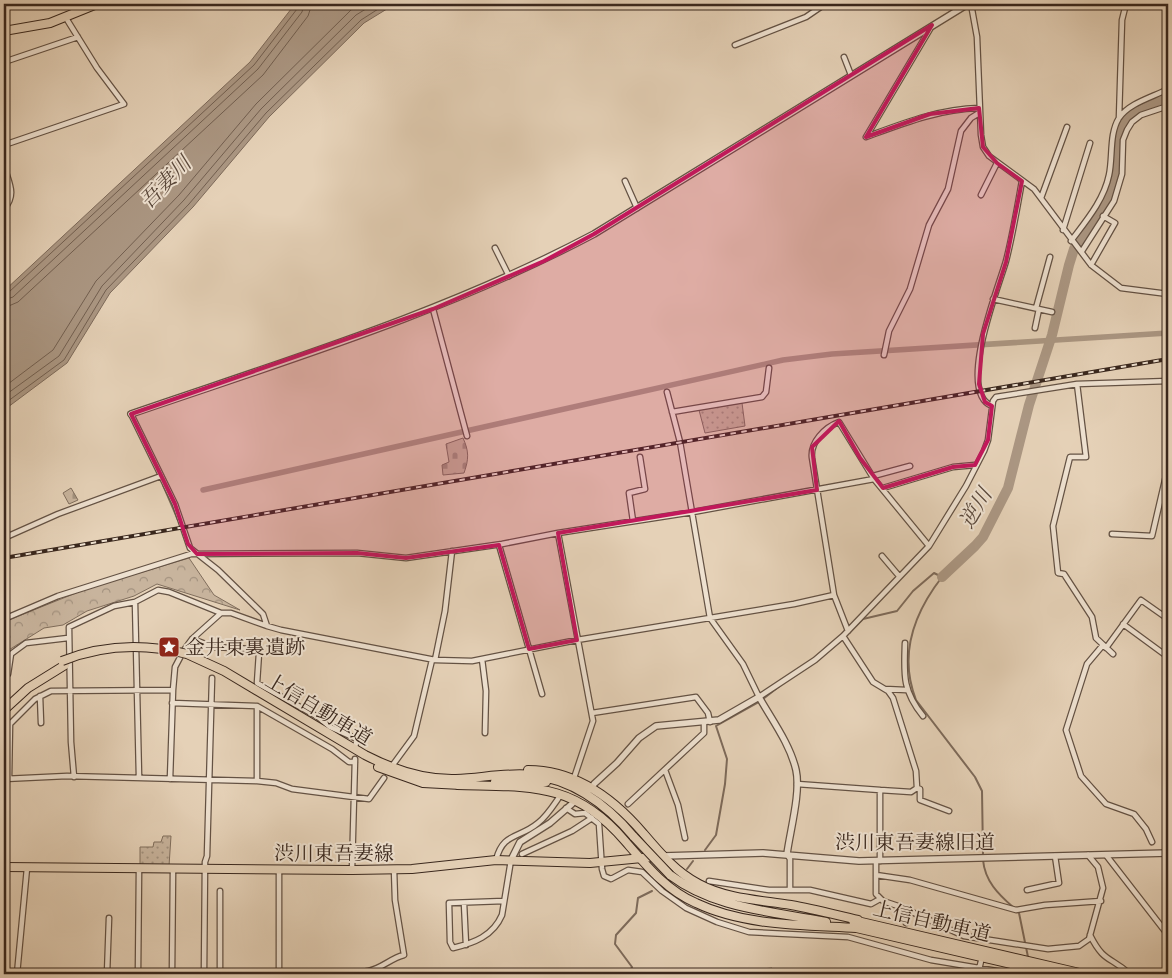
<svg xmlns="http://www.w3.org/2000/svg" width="1172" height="978" font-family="'EB Garamond','Noto Serif JP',serif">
	<defs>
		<pattern id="grass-dots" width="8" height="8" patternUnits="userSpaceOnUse" patternTransform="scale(1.25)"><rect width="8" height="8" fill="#c8b49d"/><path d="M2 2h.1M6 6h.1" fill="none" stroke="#a3927f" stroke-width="1.8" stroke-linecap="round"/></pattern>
		<pattern id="forest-crowns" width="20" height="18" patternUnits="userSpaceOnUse" patternTransform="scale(1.25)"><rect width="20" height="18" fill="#c8b49d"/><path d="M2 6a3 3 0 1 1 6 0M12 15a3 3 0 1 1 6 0" fill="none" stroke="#a3927f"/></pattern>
		<pattern id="cemetery-stones" width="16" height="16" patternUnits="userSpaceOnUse" patternTransform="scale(1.25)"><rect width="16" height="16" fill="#c8b49d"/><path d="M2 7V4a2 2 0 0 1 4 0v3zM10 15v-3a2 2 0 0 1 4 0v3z" fill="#a3927f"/></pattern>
	</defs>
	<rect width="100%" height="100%" fill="#e5d1b7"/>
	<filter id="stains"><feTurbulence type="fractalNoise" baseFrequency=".004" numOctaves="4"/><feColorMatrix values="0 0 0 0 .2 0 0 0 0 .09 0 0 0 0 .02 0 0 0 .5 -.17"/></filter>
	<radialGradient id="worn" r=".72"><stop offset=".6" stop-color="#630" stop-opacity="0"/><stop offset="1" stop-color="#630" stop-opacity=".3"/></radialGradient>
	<path fill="url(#grass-dots)" stroke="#806e5d" d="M742,403L745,426L705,433L699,410Z
		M163,836H171L169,866H140V847H153L154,842H161Z"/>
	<path fill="url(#forest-crowns)" stroke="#806e5d" d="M189,558L214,595L240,610L157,584L134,596L87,611L63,625L44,628L4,653V623L6,621L86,589Z
		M772,968L775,974H714Z"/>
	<path fill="url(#cemetery-stones)" stroke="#806e5d" d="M463,438C469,451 469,459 464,473L443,475L442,465L449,462L446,444Z
		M71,488L78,500L69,504L63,493Z"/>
	<path fill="#ab9783" stroke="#7d6a5a" d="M295,4H395L364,23L269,117L193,207L110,293L67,363L4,410V291L250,62Z"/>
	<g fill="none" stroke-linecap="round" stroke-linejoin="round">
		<path stroke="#725f50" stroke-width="1" d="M4,294L9,292L254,65L297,9L298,4
			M4,300L13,297L258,69L302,12L304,4
			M4,308L18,302L263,75L308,16L312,4
			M4,387L53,350L96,281L179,195L256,104L351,10L360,4
			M4,396L59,356L102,286L184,200L261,109L356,15L374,4
			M4,404L64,360L106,290L189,204L266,113L361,20L386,4"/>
		<path stroke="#7d6a5a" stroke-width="2" d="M163,485L178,520
			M850,632L863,619L897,611L913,591L934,573L942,577C914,613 898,654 916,700L975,777L982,791L983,855
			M814,663L843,639
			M763,699L781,685
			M705,850L716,835L725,784L727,759L716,726L759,702
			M983,860C985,881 998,894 1013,907
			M687,869L693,861
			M1016,910L1019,913L1028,957
			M629,974L632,967L615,944L616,935L636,913L638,898L652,891"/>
		<path stroke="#ab9783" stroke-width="5.5" d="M203,490L783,360L832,354L1168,333"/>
		<path stroke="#ab9783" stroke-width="10" d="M942,577L975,546L983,537L1008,488L1029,405L1052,335L1069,265L1074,249L1107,199L1116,174L1120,136L1124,124L1136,111L1168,96"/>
		<g stroke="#645244" stroke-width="7">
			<path id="minor" d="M971,4L977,37L981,135L983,147L989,156L1034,189L1091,265L1121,288L1168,294
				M1126,6L1133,4
				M930,29L866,137C904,123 939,109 979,108
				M735,45L806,17L825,4
				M844,57L851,75
				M4,62L78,37
				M1119,118L1122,20L1126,4
				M4,145L124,104L97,68L66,18
				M4,166C9,183 17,195 4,209
				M625,181L637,208
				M981,195L997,163
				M1041,198L1067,127
				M1063,230L1090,143
				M1071,241C1086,221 1104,200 1109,175C1113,157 1109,134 1119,118C1129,103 1153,97 1168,89
				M495,248L509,276
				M1082,251L1114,201L1122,174L1123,140L1127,130L1132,122L1141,115L1168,106
				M1091,265L1115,223L1103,216
				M993,299L1052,312
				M1036,308L1050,257
				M433,309L467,436
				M1035,328L1039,309
				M884,355L889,331L910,289L929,225L948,189L961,131L971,118L979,113
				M1077,384L1086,457H1070L1053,526L1058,573L1064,574L1092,617L1096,638L1113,654
				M667,392L680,442L710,618L743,664L759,697L815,660L843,636L929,546L966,486L984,451L988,440L993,401L996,397L1077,384L1168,381
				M992,406C956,392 999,286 1006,261C1013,234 1017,208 1022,181
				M672,412L762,397L766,392L769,368
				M131,414L175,504L190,548L218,570L263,614L267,626L281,630L435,660L472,661L577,640L794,604L834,595
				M873,476L910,466
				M883,488L953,467L975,465
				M633,521L629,493L645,489L640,457
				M558,533L593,721L575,775
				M1112,534L1152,536L1168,467
				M4,538L58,514L161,476
				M499,545L542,694
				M882,556L899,576
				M135,602L139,777
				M4,619L58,596L191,554L357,553L406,558L502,544L558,533L693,512L874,479
				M1123,624L1168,657
				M848,631L834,595L812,458C810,442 825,427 839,422L874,479L929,546
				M843,636L873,682L888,691L893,698L916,771L917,788L911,792L880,790
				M192,639L214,647L253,649L259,653L257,683L318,717L330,727L357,739L355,747
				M905,643C904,674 902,690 923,716
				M1103,645L1087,664L1066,730L1081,776L1106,804L1134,814L1146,829L1152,842
				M1106,648L1141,600L1168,619
				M482,659L486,691L485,733
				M435,660L445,611L452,551
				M4,679L8,674L11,654L26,643L68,638
				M885,689L906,690
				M40,696L41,723
				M172,703L257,706
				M592,713L696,697L708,713L710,722
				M4,730L35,699L51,691L173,690
				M392,766L414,736L432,660
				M665,770L678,805L685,838
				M74,777L71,742L69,627L114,606L135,602L158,590L169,592L221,613
				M4,779L67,776L257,781L276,783L292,789L369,799L384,778
				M9,779L10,723
				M170,779L173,690L175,667L184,650L192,639L221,613H231L267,626
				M257,781V706L332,749L349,762H355
				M797,784L880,790V861
				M917,788L920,789V800L949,811
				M628,804L704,733V723
				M566,808L575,814L585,813L599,824L602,869L604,876L611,879L628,870L642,872L662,891L686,908L717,922L749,932L848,937L931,960L1015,974
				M522,854L572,831L592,818
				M787,854L790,859V889
				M1106,855L1168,935
				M496,860C503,832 519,839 538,823C547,816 553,806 560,796
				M876,861V894L883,901L901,907L964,936L1048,949L1079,946L1089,939L1103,888L1098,867L1088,855
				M279,869V974
				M352,870L355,759
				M876,875L910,880L1016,910L1045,905L1101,901
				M709,881L769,890H810L871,904L880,899
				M1027,890L1059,883L1055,856
				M220,891V974
				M504,901L449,903L450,942L453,948C474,943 493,936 502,915L511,860
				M464,903L466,945
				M906,923L908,910
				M1090,935C1104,963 1110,956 1130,974
				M17,974L27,868
				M107,974L109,918
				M138,974L139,869
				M172,974L173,869
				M204,974L205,862L207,856L212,678
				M332,974C344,969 356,974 368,971C381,969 391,958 404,955L395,900L394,869
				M978,974L981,961"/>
		</g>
		<g stroke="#645244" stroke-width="8">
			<path id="tertiary" d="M131,414C288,360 447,312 594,234L968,4
				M594,784L617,763L639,738L656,726L719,720L759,697C772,720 790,744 796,770C801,792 790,831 787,854
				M663,856L763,853L859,861L1168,853
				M511,860L520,842L550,823L573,803"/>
		</g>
		<g stroke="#39271d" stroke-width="10">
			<path id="primary" d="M4,31L50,23L97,4
				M4,867L352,870L412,869L496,860L590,863L663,856"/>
		</g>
		<g stroke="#39271d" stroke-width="10">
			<path id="trunk" d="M187,654L224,671L365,755C394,770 424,780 456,779C482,778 508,772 533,775C574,780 608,806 634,837
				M4,710L28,688L65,665
				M378,767L423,783L461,785
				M528,770C576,770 613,798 643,833C660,853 676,872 699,884C727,899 760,900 791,905C814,909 836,915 858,920
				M495,782H546
				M457,785C529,787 574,781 625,841C646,865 666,890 696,903C744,926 804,925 856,928
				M670,875C715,909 772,911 826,922
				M853,920L1084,974
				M852,927L1054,974"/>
		</g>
		<use href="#minor" stroke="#eee1d0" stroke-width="4.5"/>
		<use href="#tertiary" stroke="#eee1d0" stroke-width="5.5"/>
		<use href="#primary" stroke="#e5d1b7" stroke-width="8"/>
		<use href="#trunk" stroke="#e5d1b7" stroke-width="8"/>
		<g stroke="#39271d" stroke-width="4">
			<path id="rail" d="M4,558L1168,359"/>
		</g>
		<use href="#rail" stroke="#eee1d0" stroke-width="2" stroke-dasharray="5.5" stroke-linecap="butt"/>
		<g stroke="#39271d" stroke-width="10" stroke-linecap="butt">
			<path id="trunk-bridge" d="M62,661C104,644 144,643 187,654
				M634,837L670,875"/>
		</g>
		<use href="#trunk-bridge" stroke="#e5d1b7" stroke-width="8"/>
	</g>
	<path fill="#c2185b" fill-opacity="0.2" stroke="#c2185b" stroke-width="4" stroke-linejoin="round" d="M932,25L866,137L930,114L979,108L983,147L997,163L1022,181L1006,262L983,334L979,384L985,402L992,406L988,440L975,465L953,467L883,488L860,458L839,421L812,447L817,490L558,533L577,640L529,649L499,545L406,558L357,553L197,554L188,544L175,504L131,414L433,309L544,261L594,234Z"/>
	<defs>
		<g id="sight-square" transform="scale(1.125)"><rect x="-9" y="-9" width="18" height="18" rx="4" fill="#8f2418" stroke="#eee1d0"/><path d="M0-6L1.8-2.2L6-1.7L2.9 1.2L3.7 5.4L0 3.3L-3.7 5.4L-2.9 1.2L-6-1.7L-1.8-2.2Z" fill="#fff"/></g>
	</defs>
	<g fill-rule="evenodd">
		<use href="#sight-square" x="169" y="647"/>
	</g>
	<g text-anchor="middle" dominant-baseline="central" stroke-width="4" stroke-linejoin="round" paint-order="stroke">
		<g font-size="20" fill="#39271d" stroke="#eee1d0" text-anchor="start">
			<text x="185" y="647">金井東裏遺跡</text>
		</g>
		<g font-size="20" fill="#39271d" stroke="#eee1d0">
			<text transform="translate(319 709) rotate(31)">上信自動車道</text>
			<text x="915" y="842">渋川東吾妻線旧道</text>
			<text x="334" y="853">渋川東吾妻線</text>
			<text transform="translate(932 921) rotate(13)">上信自動車道</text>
		</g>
		<g font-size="21" font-style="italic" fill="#5b493c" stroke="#eee1d0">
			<text transform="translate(165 182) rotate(-46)">吾妻川</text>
			<text transform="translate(975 508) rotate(-59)">逆川</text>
		</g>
	</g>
	<rect width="1172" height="978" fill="none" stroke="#e5d1b7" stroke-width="20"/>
	<rect x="5" y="5" width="1162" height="968" fill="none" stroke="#39271d" stroke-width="2.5"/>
	<rect x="10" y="10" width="1152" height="958" fill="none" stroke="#39271d"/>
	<rect width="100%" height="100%" filter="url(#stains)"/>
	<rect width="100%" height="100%" fill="url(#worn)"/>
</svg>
